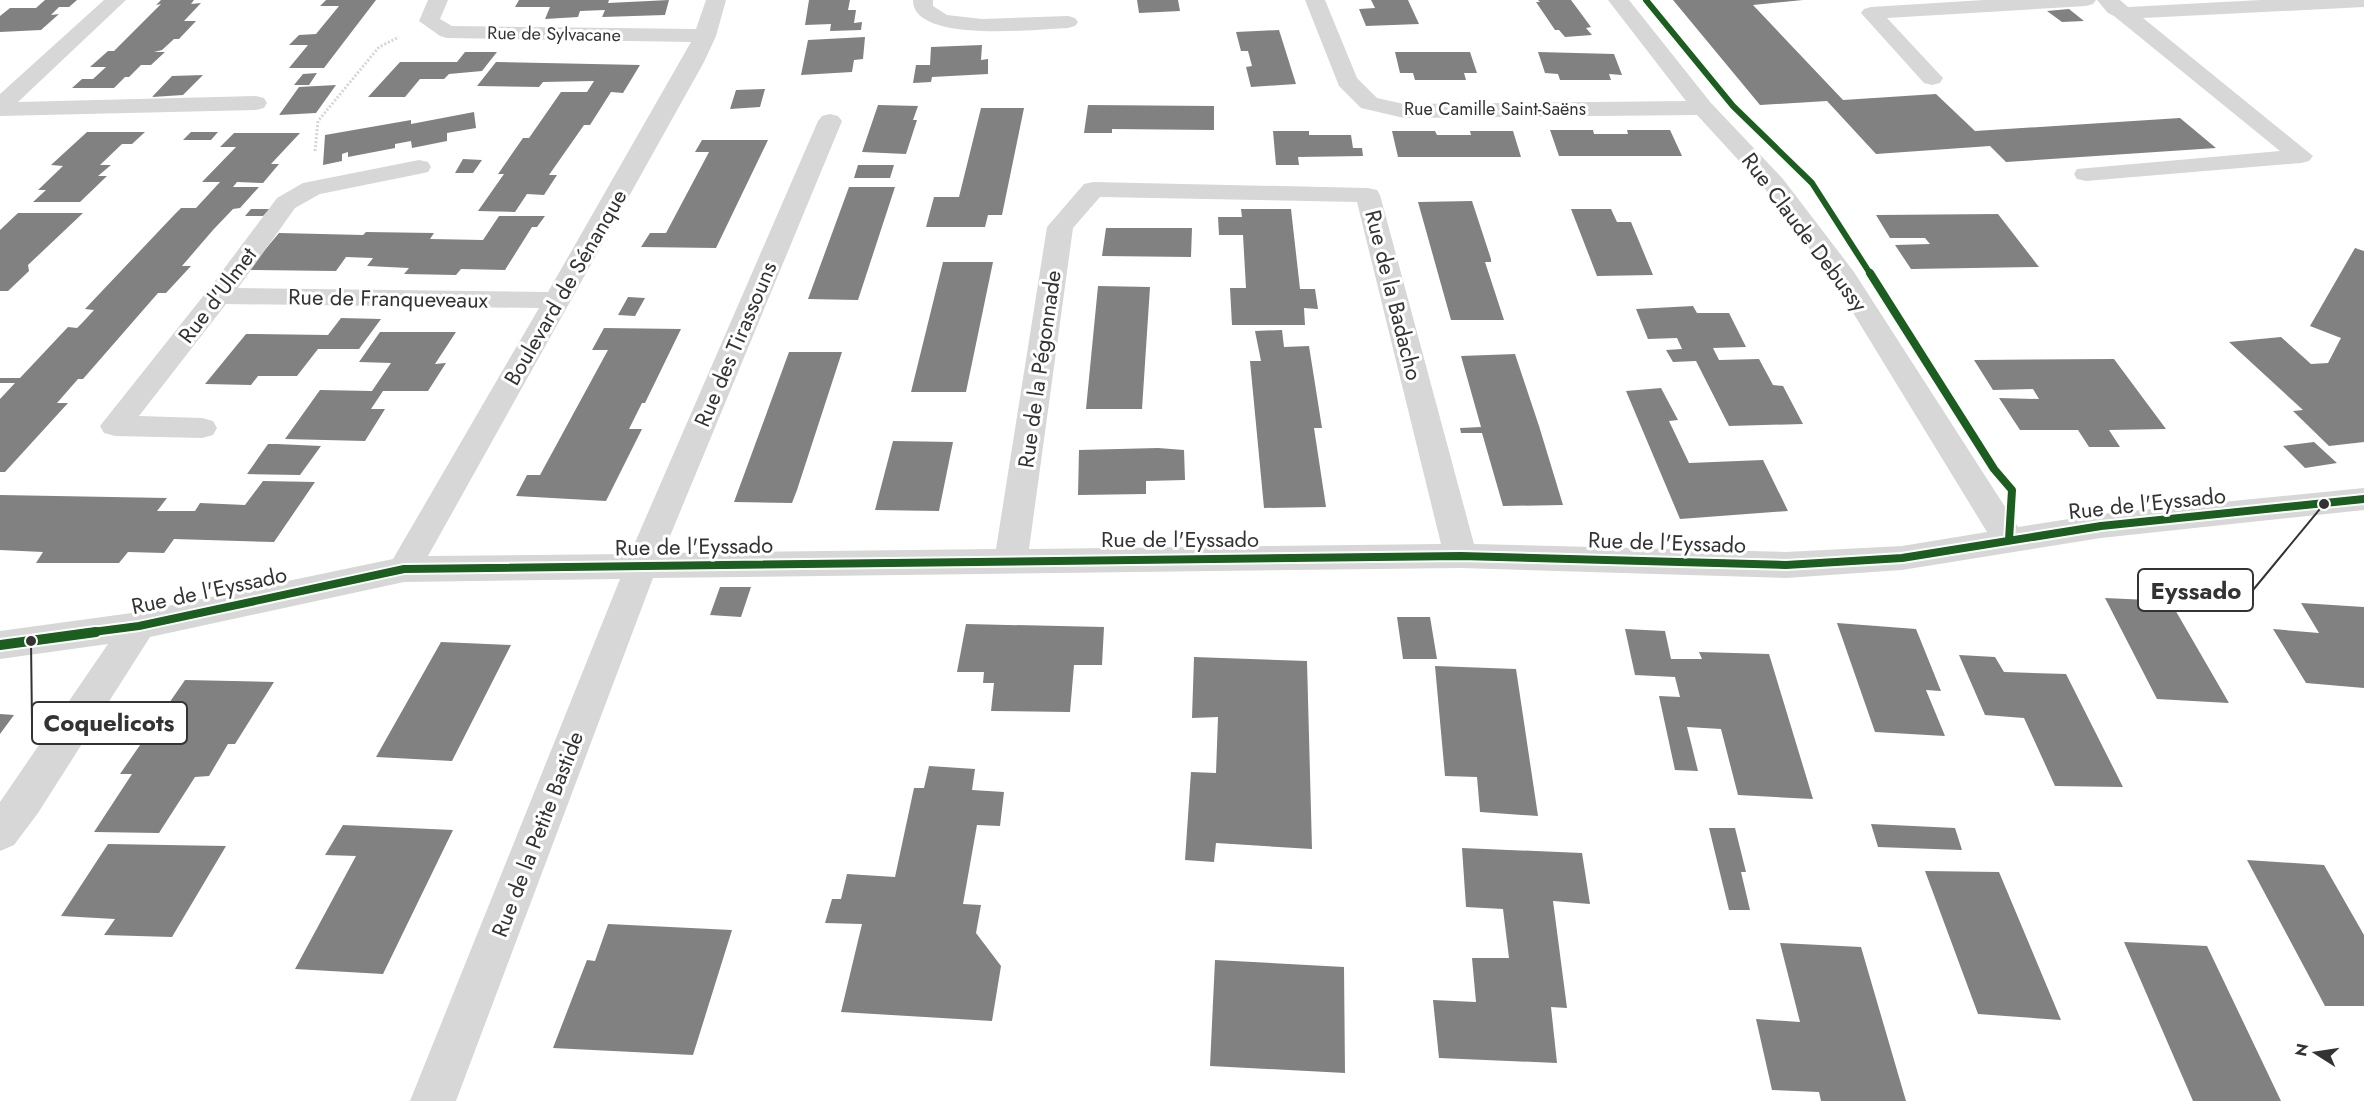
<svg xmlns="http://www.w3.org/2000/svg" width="2364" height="1101" font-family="Jost,sans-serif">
	<rect width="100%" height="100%" fill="#fff"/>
	<path fill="#818181" d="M45,0H77L69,7H59L51,15L59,14L41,30L0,32V16L10,8H36Z
		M161,0H194L191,4L201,3L184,21H196L179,39H174L162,50L154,52H165L151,65H141L129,77H125L114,88H72L82,79H93L106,67H90L108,51H114L161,4L156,5Z
		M326,0H376L324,68H289L308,45H289L299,35L316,34L339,6H320Z
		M519,0H609L608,3L669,0L665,15L602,17L605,10L580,11L578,17L545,19L550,7H515Z
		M809,0H850L848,10H856L854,23L862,22L861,30L830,31L831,24L805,25Z
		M1137,0H1178L1180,11L1139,13Z
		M1371,0H1408L1419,24L1366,26L1359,9L1375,8Z
		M1538,0H1571L1591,27L1586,28L1592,35L1565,37L1559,30H1555L1536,2H1540Z
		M1673,0H1803L1753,5L1843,100L1936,94L1975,131L2180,118L2216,148L2006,162L1990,146L1876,154L1827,101L1760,105Z
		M2069,9L2084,21L2062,22L2047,11Z
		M1279,30L1296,84L1251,87L1246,67L1252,66L1248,51H1241L1236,32Z
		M865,37L863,59L854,60L852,72L801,75L808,40Z
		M982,45L981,60L988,59V74L932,77L931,82L913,83L916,65H930L931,47Z
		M465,52H497L482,71L449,74L444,79H420L405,97H368L400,62H457Z
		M1395,52H1470L1477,73H1464L1466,80H1415L1413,73H1400Z
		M1538,52L1614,54L1622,75L1609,74L1611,80H1560L1558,74L1545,73Z
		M496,62L640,65L623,93L611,92L590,125H584L549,175H557L544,195L527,194L515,212L478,211L504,174H498L523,138H529L561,92H587L594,81L543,82L539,87L477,86Z
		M317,73L309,85H294L303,74Z
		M203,75L183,95L152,97L172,76Z
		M336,85L316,113L279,115L299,87Z
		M765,89L760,107L730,109L736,90Z
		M878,105L918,106L913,120H917L906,154L862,152Z
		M1088,105L1214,106V130L1112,129V133H1084Z
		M981,108H1024L1002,215H988L985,227H926L934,197H959Z
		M474,112L476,128L447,133V141L412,148L411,141L395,144V148L348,157V152L342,154V161L323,165L325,135L411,120V124Z
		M1550,130H1593L1594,134H1628L1627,130H1670L1682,156H1559Z
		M1273,131H1309V135H1351L1353,148H1362L1363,156L1298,157L1299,165H1276Z
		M1392,131H1435L1437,135H1471L1470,131H1513L1521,157H1398Z
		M87,132H145L132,144H122L100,165H111L98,176H107L80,202H33L46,190H38L63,166L51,165Z
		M191,132H218L211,140H183Z
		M234,133H300L271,164H279L263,183L237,182L233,187H259L240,208L233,209L213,230L182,266H191L166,293H158L83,379H78L57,403H68L5,472H0V399L15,383H0V378H20L68,327L77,328L83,322L94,310L85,309L175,214L181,208H196L220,182H202L236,147H220Z
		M702,140H768L716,248L641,247L650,233H666L709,152H695Z
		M463,159L482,160L473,173H455Z
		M858,165H894L890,178H854Z
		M849,187H895L858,300L808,299Z
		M1472,201L1491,259V262H1485L1504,320H1451L1418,202Z
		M251,209H270L263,216H245Z
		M1241,209H1291L1300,289H1315L1318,309L1304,308L1305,325H1232L1230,288H1246L1243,235H1219L1218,217H1242Z
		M1571,209H1611L1617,222H1631L1653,275L1597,276Z
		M18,213H83L28,265L29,271L8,291H0V230Z
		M1998,214L2039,267L1911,269L1895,245L1930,244L1925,238H1890L1876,215Z
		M499,216H545L537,227H532L505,270L461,269L456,275L404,274L409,268L367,266L373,258L346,257L336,271L248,270L279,233L363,235L366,232L434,233L430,239L483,240Z
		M1106,228H1192L1191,257L1102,256Z
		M2355,248L2364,251V442L2329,446L2293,411L2303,410L2229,342L2281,337L2311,364L2328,363L2341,338L2310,326Z
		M943,262H993L966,392H911Z
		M1098,286L1150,287L1142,409H1086Z
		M628,297L645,298L635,316L618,315Z
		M1693,306L1697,313H1729L1746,347L1713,348L1719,360L1759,359L1773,385L1783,386L1803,424L1729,426L1696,361L1673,362L1666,350L1682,349L1677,338L1648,339L1636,309Z
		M341,318L381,319L359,349H318L297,376H258L251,385L205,384L246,334L328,335Z
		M604,328L681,329L645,403H642L629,429H642L606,501L516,496L527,475H540L608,350H592Z
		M1282,330L1284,347L1309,346L1322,428H1314L1326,507L1264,508L1250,361H1261L1255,331Z
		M380,332H456L435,364L446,363L428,391H383L371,409H385L365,441L285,439L320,390L372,391L391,363L359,362Z
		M789,352H842L797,490L792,503L734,502Z
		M1515,354L1539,426L1563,505L1503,506L1482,433H1461L1460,428L1481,427L1461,356Z
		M2114,359L2166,429L2109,430L2120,447H2089L2078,430H2020L1999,398L2039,399L2033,389L1993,390L1974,360Z
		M1661,388L1678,420L1669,421L1689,463L1763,460L1788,511L1680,519L1626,391Z
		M893,441L953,442L939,511L875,510Z
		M2314,442L2337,463L2305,468L2283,446Z
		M268,444H277L321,446L300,475L247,474Z
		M1158,448L1184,450L1185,480L1146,481V494L1078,495L1079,450Z
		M263,481L315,482L274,542L174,539L164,553L128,552L119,563H36L43,552L0,550V495L167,498L157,511H195L200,503L245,505Z
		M720,587H751L741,617L710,615Z
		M2105,598L2170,601L2229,703L2157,699Z
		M2301,603L2364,607V688L2306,683L2273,629L2319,633Z
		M1397,617H1430L1437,659H1403Z
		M1837,623L1916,629L1941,691L1926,690L1945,736L1875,732Z
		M966,624L1104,627L1102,665H1074L1070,712L991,711L994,683H983L984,672H957Z
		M1625,629L1665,631L1671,659H1702L1699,652L1769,654L1813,799L1738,795L1721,729L1687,727L1698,771L1675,770L1659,696L1680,697L1675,677L1635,675Z
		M441,642L511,645L452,761L376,757Z
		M1959,655L1995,657L2004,672L2066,674L2123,787L2055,786L2024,718L1985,715Z
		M1194,657L1307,661L1312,849L1216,843L1214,862L1185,860L1191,772L1216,773L1218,717L1192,718Z
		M1435,666L1516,669L1538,816L1480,812L1477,777L1445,776Z
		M185,680L274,682L235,744H228L209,776L195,777L159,833L94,832L132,774H120Z
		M0,714L14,715L0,734Z
		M929,766L975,769L972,790L1004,792L1000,826L977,825L963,904L981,905L976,933L1001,966L992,1021L841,1012L862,924L825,923L832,899H841L847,874L895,877L914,788H924Z
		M1871,824L1955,828L1962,850L1878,847Z
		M343,825L453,830L383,974L295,969L356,856L325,855Z
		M1709,828H1735L1746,872H1741L1750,910H1729Z
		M108,844L226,846L172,937L104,935L115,919L61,916Z
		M1462,848L1582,853L1590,904L1553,901L1567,1008L1551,1007L1557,1063L1439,1058L1433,1000L1476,1002L1472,958H1509L1503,909L1466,907Z
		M2247,860L2324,865L2364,935V1006H2325Z
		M1925,871L1999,872L2061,1020L1978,1014Z
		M608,924L732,930L693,1055L553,1048L587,960L595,961Z
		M2124,942L2207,946L2281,1101H2193Z
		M1780,943L1861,947L1906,1101H1821L1819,1092L1772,1090L1756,1019L1800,1022Z
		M1215,960L1344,967L1345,1073L1210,1066Z"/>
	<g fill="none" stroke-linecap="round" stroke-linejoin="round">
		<path stroke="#d6d6d6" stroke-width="3" stroke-dasharray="2 2" stroke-linecap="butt" d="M315,151L318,121L379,47L399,37"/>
		<path fill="#d7d7d7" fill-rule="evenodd" d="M104,0H126L18,102L256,96L264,98L267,103L264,108L256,110L0,116V94Z
			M428,0H448L440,19L452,26L696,29L706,0H726L716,36L704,62L428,556L630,554L818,121L822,116L830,114L838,116L842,121L663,553L996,549L1047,227L1084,184L1093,182L1368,188L1377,190L1380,195L1474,544L1786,552L1902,546L1987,532L1833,280L1765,189L1697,115L1404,118L1361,108L1339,86L1305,0H1325L1357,78L1377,98L1404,104L1686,101L1608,0H1629L1711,103L1783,179L1854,272L2018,527L2101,514L2364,488V510L2101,538L1902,570L1786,578L1461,568L653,578L456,1101H410L620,579L404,582L150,637L38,813L14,845L0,851V802L108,644L0,659V631L139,612L393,559L539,308L226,304L139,416L202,418L213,421L217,428L213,435L202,438L115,436L104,433L100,426L208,290L277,198L303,183L419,160L428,162L431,167L428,172L419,174L320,194L295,208L238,288L548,292L691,42L447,38L440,36L419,21ZM1100,197L1357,202L1441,544L1029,549L1073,228Z
			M913,0H933V6L947,15L982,19L1068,16L1075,18L1078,22L1075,26L1068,28C1039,29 912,44 913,0Z
			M1984,0H2096L2093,4L2086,6L1887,18L1943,78L1940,83L1932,85L1924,83L1861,13L1864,9L1871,7Z
			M2097,0H2120L2128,7L2261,0H2364V7L2143,18L2313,156L2309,161L2301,163L2086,181L2077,179L2074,174L2077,169L2280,151L2114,16L2108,13Z"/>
		<g stroke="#fff" stroke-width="9">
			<path id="cycleway-far2" d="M1646,0L1733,106L1812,183L1871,275"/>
		</g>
		<g stroke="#fff" stroke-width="12">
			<path id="cycleway-far1" d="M1870,273L1994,469L2012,490L2009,540
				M85,633L139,626L404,569L1461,556L1786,565L1902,558L2101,526L2364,499"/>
		</g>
		<g stroke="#fff" stroke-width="14">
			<path id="cycleway" d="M0,645L96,632"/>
		</g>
		<use href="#cycleway-far2" stroke="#1b5e20" stroke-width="6"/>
		<use href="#cycleway-far1" stroke="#1b5e20" stroke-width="8"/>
		<use href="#cycleway" stroke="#1b5e20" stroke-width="10"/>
	</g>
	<g text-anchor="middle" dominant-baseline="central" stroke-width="6" stroke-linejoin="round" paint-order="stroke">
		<g font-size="18" fill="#333" stroke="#fff">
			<text transform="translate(554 34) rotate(1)">Rue de Sylvacane</text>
			<text x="1495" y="109">Rue Camille Saint-Saëns</text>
		</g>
		<g font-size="22" fill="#333" stroke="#fff">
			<text transform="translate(1805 232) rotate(53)">Rue Claude Debussy</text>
			<text transform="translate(565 287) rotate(-60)">Boulevard de Sénanque</text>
			<text transform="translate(217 295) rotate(-53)">Rue d'Ulmet</text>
			<text transform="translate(1394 295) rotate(76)">Rue de la Badacho</text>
			<text transform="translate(388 298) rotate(1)">Rue de Franqueveaux</text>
			<text transform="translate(735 344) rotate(-67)">Rue des Tirassouns</text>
			<text transform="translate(1039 369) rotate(-82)">Rue de la Pégonnade</text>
			<text transform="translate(2147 503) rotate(-6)">Rue de l'Eyssado</text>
			<text x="1180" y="539">Rue de l'Eyssado</text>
			<text transform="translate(1667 542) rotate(2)">Rue de l'Eyssado</text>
			<text transform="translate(694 546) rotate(-1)">Rue de l'Eyssado</text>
			<text transform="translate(209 590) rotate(-12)">Rue de l'Eyssado</text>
			<text transform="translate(537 834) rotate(-69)">Rue de la Petite Bastide</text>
		</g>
	</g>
	<path fill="none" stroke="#333" stroke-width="2" d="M2324 504L2253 590M31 641L32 723"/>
	<g fill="#333" stroke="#fff" stroke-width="2">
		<circle cx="2324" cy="504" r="6"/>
		<circle cx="31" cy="641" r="6"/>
	</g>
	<g fill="#fff" stroke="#333" stroke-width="2">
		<rect x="2138" y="569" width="115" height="42" rx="6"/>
		<rect x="32" y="702" width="155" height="42" rx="6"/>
	</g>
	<g font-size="24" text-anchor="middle" font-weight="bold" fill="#333">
		<text x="2196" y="599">Eyssado</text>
		<text x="109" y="731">Coquelicots</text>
	</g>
	<g transform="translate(2316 1053) rotate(282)" stroke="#ffffff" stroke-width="4.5" paint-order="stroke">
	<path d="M0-4.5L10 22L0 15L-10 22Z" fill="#333333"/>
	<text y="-9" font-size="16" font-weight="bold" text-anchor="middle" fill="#333333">N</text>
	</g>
</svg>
